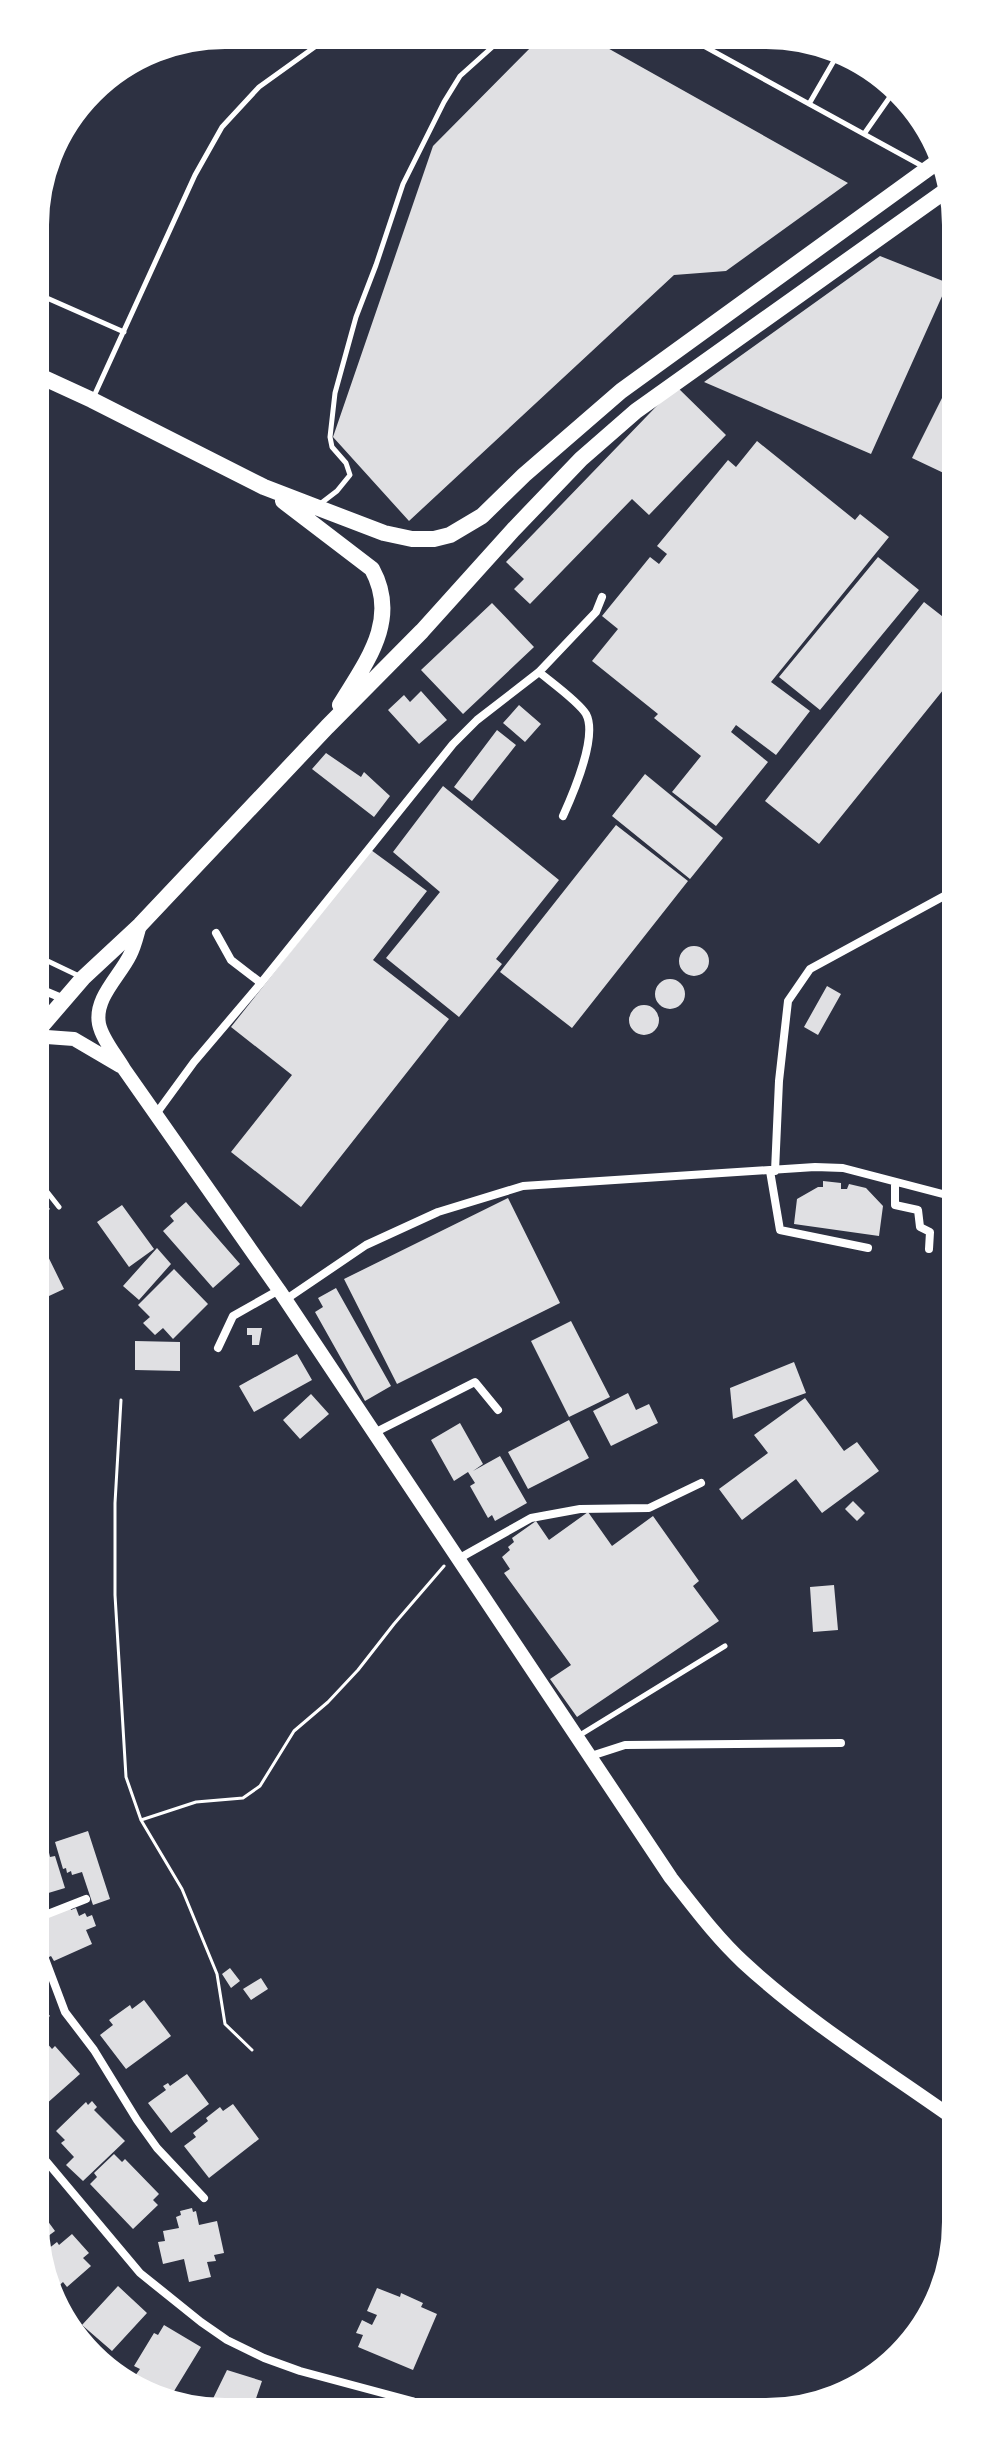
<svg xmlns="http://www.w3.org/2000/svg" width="991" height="2447" font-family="Ubuntu,sans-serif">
	<rect width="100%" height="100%" fill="#2d3142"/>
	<path fill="#e0e0e3" d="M546,32H579L848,183L726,271L674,275L409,521L333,437L433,146Z
		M880,256L948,283L871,454L704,382Z
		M955,372V495L942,488L950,476L912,458Z
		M676,386L726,435L649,515L632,499L530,604L514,589L524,579L506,562Z
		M757,441L855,520L860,514L889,537L771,682L810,711L776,755L736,725L731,732L768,762L716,826L672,792L701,756L654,718L658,714L592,661L618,629L602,616L650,557L659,564L667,554L657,546L728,460L736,467Z
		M878,557L919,590L820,710L779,677Z
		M924,602L956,627V674L819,844L765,801Z
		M492,603L534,647L463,714L421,670Z
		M421,691L447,720L419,744L388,710L404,695L410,702Z
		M519,705L541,724L525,742L503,723Z
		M497,730L516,745L472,801L454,787Z
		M326,753L361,777L364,772L390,796L374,817L312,769Z
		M645,774L723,838L690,879L612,816Z
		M443,786L559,880L496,959L502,964L459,1017L386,958L440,892L393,852Z
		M616,825L688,881L572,1028L500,972Z
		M371,850L427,891L373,960L449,1019L301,1207L231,1152L292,1075L231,1027Z
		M679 961a15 15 0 1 1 30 0a15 15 0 1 1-30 0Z
		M655 994a15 15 0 1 1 30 0a15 15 0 1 1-30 0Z
		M827,986L841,994L818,1035L804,1027Z
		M629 1020a15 15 0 1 1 30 0a15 15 0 1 1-30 0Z
		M823,1181L841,1183V1189H847L849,1184L866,1188L883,1206L879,1236L794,1224L797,1199L818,1187H823Z
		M33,1189L50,1209L33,1223Z
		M508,1198L560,1303L397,1384L344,1279Z
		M186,1202L240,1264L213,1288L163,1231L174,1221L170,1216Z
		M122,1205L154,1249L129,1267L97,1222Z
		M39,1238L64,1289L34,1303L33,1240Z
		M157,1248L171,1264L139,1300L123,1286Z
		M174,1269L208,1304L173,1339L163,1328L155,1335L143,1323L150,1317L138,1305Z
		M336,1288L391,1386L365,1401L315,1312L323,1307L318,1298Z
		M571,1321L610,1397L569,1417L531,1341Z
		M247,1328H262L259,1345H252V1335H247Z
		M34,1341H45L48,1426H34Z
		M135,1341L180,1342V1371L135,1370Z
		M297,1354L312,1380L254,1412L239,1386Z
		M794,1362L806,1393L733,1419L730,1388Z
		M628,1393L636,1410L649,1404L658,1423L611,1446L593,1411Z
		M311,1394L329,1414L300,1439L283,1420Z
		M805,1398L844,1451L857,1442L879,1471L822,1513L796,1479L742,1520L719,1489L768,1453L754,1435Z
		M569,1420L589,1458L528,1489L508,1452Z
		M460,1423L483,1464L473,1471L500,1456L527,1503L495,1521L492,1515L488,1518L470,1486L475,1483L468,1472L454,1481L431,1440Z
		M853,1501L865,1513L857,1521L845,1509Z
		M588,1512L612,1546L653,1516L699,1581L693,1586L719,1621L577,1717L550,1679L571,1665L504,1573L510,1569L502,1557L510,1550L508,1547L514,1542L512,1538L536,1521L549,1540Z
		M834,1585L838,1630L813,1632L810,1587Z
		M35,1627L38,1628V1634L46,1635L40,1678L35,1677Z
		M88,1831L110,1899L93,1905L82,1872L72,1875L71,1871L67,1873L66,1868L63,1869L55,1842Z
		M47,1844L50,1857L55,1856L65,1888L35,1897V1847Z
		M70,1907L71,1910L76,1908L79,1916L85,1913L87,1917L92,1915L96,1926L86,1930L92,1944L54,1961L51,1956L49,1957L37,1931L40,1929L37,1921Z
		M230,1968L240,1981L231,1988L222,1974Z
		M261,1978L268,1989L251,2000L243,1989Z
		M36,1999L50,2016L36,2028Z
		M144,2000L171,2036L126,2069L100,2035L113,2025L109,2020L130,2005L132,2009Z
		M46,2042L52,2049L55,2046L80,2074L36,2113V2051Z
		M187,2074L209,2104L171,2133L148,2103L166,2090L163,2086L168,2083L170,2086Z
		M92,2101L97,2107L94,2110L125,2141L83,2181L66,2165L74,2157L61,2143L65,2140L56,2131L86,2102L88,2105Z
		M233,2104L259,2139L209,2178L184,2146L196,2137L193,2133L208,2121L206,2118L220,2107L223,2111Z
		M114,2154L122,2162L125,2159L159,2194L153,2200L158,2205L133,2229L90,2184L97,2177L94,2173Z
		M36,2205L55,2231L36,2245Z
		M192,2208L193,2212L196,2211L199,2225L217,2221L224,2253L214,2255L216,2261L207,2262L211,2277L189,2282L184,2259L163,2264L158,2242L165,2241L163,2231L179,2228L176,2217L181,2215L180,2211Z
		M72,2234L89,2253L83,2258L91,2266L67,2287L63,2282L53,2291L37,2272L36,2264L51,2252L48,2249L57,2242L59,2245Z
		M118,2286L147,2313L112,2351L82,2325Z
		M377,2288L400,2297L401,2293L423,2303L421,2307L437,2314L413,2370L358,2347L363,2335L356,2333L362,2320L372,2325L377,2315L367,2311Z
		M164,2325L201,2347L168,2401L132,2380L140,2369L134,2366L154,2333L158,2335Z
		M227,2370L262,2381L251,2413H206Z"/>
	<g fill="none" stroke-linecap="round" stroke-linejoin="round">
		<path stroke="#fff" stroke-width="3" d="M121,1400L115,1503V1595L126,1777L141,1820
			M252,2050L225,2024L217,1974L182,1889L141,1820L196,1802L243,1798L260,1786L294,1731L328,1702L358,1670L394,1624L444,1566"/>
		<path stroke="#fff" stroke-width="5" d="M680,33L924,167
			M809,104L839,52
			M864,134L899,84
			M31,291L124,332
			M94,396L195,175L222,127L259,87L337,31
			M320,504L337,491L350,475L346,463L332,447L330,437L335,393L356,317L376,265L403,184L444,102L460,76L509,32
			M33,954L79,976
			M33,1174L59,1207
			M580,1735L725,1646"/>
		<path stroke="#fff" stroke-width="8" d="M539,672C551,682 579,702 586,714C598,736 573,794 563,816
			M216,933L231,960L261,983
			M33,986L64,999
			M156,1114L194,1062L261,983L453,744L477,720L539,672L596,612L602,597
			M770,1171L780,1230L868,1248
			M775,1171L779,1081L788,1001L810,969L957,889
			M895,1183V1205L918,1210L920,1227L930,1232L929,1249
			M285,1300L366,1245L438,1212L523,1186L815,1167L843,1168L958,1198
			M218,1348L233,1316L279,1290
			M374,1433L475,1382L498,1410
			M458,1559L531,1518L580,1509L649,1508L701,1483
			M591,1756L625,1745L841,1743
			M35,1919L86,1899
			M36,1935L65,2012L94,2050L137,2120L157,2148L204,2198
			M36,2149L140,2273L201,2322L227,2340L264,2358L300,2371L412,2401L438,2412"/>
		<path stroke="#fff" stroke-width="14" d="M140,925C137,935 135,946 130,955C120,976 94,998 99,1024C102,1039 116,1055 124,1069L279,1290L671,1878C694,1907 716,1937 743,1962C809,2023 887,2071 960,2123
			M33,1036L74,1039L120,1066"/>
		<path stroke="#fff" stroke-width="16" d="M31,372L92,400L264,487L316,507L384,533L412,539H434L450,535L482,516L524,475L621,391L944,157
			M283,501L372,569C400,620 366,662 340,705
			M33,1036L83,978L140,925L327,727L422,631L513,530L581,459L636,411L955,184"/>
	</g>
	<path d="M0 0H991V2447H0ZM225 44H766A181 181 0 0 1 947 225V2222A181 181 0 0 1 766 2403H225A181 181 0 0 1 44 2222V225A181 181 0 0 1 225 44Z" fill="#fff" fill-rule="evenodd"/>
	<path fill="none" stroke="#fff" stroke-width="10" d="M225 44H766A181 181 0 0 1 947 225V2222A181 181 0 0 1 766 2403H225A181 181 0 0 1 44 2222V225A181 181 0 0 1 225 44Z"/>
</svg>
